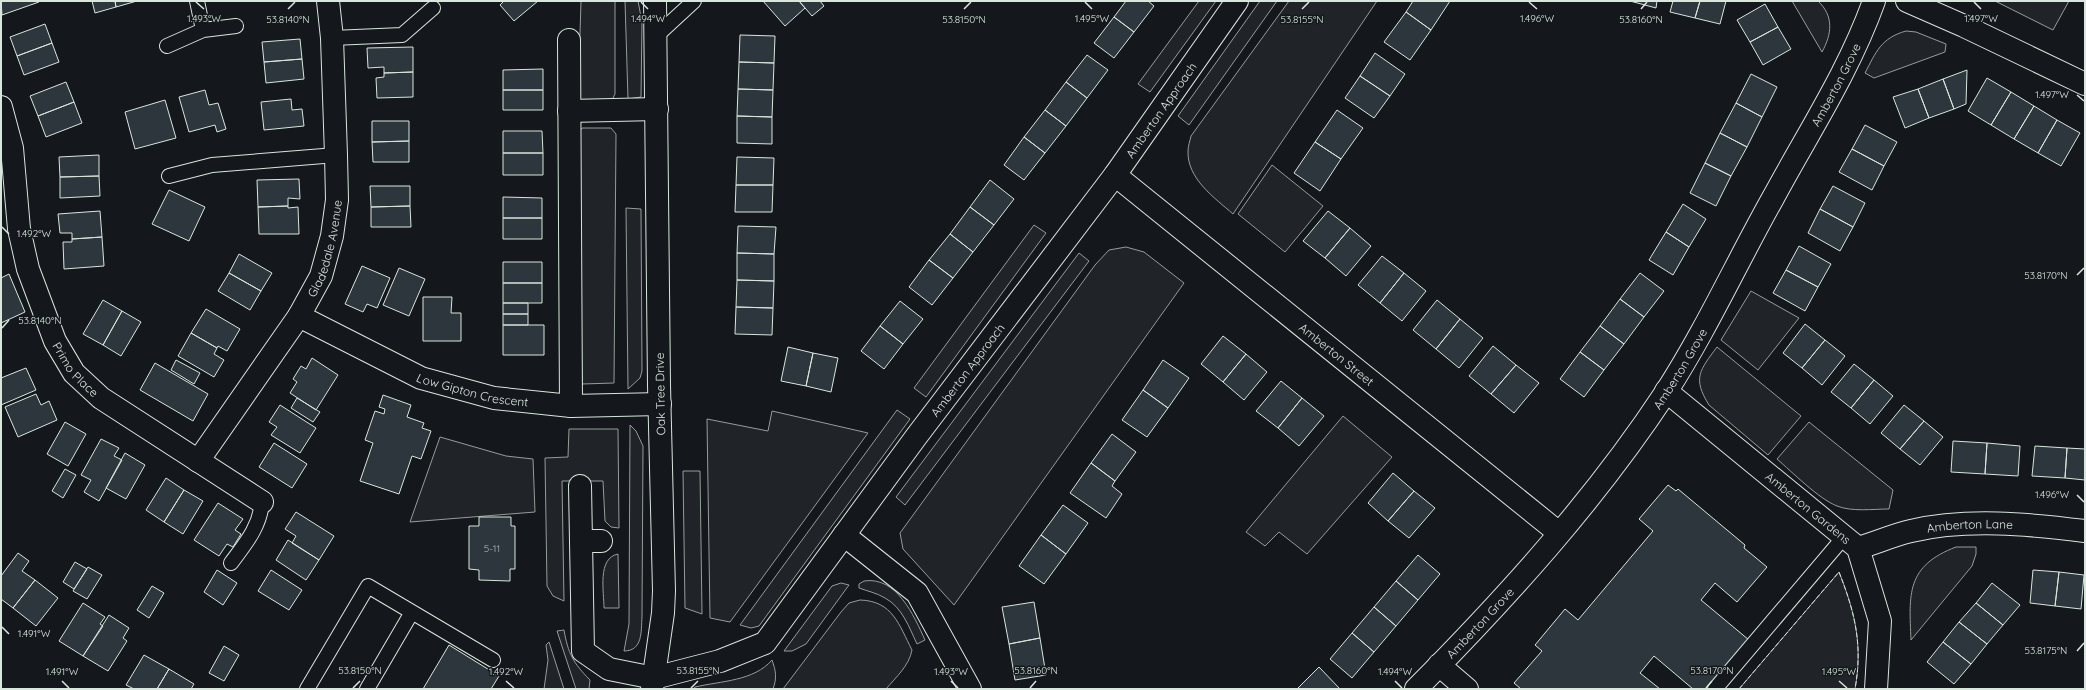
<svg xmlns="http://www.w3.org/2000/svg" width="2086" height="690" font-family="Quicksand,sans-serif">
	<rect width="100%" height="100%" fill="#14181c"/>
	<path fill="#202428" stroke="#939e99" d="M581,1H615V94L611,102L583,103L578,98Z
		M625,1H638L642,22L641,97L628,99Z
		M1199,1H1216L1150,92L1138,84Z
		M1260,1H1277L1189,125L1178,116Z
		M1289,1H1377L1233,214C1215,198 1187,179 1188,151C1188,146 1190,141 1191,136Z
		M1792,1H1818C1834,16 1832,34 1822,52Z
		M1995,1H2069L2053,30Z
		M1906,31L1916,32L1946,44L1945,52L1874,78L1865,73C1876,52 1881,38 1906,31Z
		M582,128H611L616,134L614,383L582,384L578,134Z
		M1272,165L1323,206L1285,252L1238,214Z
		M626,208L641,209L642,371L640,378L628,389Z
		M1034,225L1046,233L926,397L914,388Z
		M1126,247L1144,252L1184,283L954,605L903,549L900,533L1095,265L1109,250Z
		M1079,253L1089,261L905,505L896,497Z
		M1751,291L1799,318L1758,370L1721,340Z
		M1717,347L1801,416L1768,455L1709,405C1692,378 1700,370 1717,347Z
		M897,410L910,419L759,626L751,628L740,625Z
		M772,411L868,433L730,622L710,618L707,419L768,431Z
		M1343,416L1392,457L1307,554L1279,532L1265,546L1246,532Z
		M1809,422L1893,490L1889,509C1873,509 1852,512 1837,506C1819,499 1792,472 1777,459Z
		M630,425L636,431L643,446L642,617C641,631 643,651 624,651L629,624Z
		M569,429H618L619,528L611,527L605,521L603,481H562L564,601L553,596L547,586L545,458L568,457Z
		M440,437L506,456L533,459L535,512L410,522Z
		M683,471H700L702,614L685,608Z
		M1956,547H1976V554L1972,566L1911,640C1909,594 1906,566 1956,547Z
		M618,554L619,608H604C604,592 597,558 618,554Z
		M1839,572C1855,612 1863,645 1855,689H1739Z
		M864,581C897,576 914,616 925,640L917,644C909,627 902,607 885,598C877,593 867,591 859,588V584Z
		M841,583L849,585L806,644L792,651H784L832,586Z
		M860,600C893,601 899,625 912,650C909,666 896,677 886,689H783L841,612L849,603Z
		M564,630C568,653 573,663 590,680L589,689H576L557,631Z
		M549,642L564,689H544L548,660L546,645Z
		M772,660C776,671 777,678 773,689H693L695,687C721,681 754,681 772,660Z"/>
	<path fill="#2c363c" stroke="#d8e6dc" d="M1,1H38L39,2L2,15Z
		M92,1H115L116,7L95,13Z
		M115,1H137L116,7Z
		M504,1H538L514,21L500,5Z
		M763,1H799L805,8L785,26Z
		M799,1H820L824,6L812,16Z
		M1126,1H1148L1154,6L1134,32L1114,17Z
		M1413,1H1450L1431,30L1406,12Z
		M1630,1H1657L1656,8Z
		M1673,1H1700L1695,18L1670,12Z
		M1700,1H1726L1720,24L1695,18Z
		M1765,4L1778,27L1750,42L1737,20Z
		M1406,12L1431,30L1410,60L1384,42Z
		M1114,17L1134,32L1114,58L1094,43Z
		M45,24L52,43L17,56L10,37Z
		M1778,27L1791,49L1763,65L1750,42Z
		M740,35L775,36L774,63L739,62Z
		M300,39L302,59L264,62L262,42Z
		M52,43L59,62L24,75L17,56Z
		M413,47V72L384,73V67L368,68L367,48Z
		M1375,53L1405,74L1390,96L1360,76Z
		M1087,55L1108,70L1087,98L1066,82Z
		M302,59L304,79L266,83L264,62Z
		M739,62L774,63L773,90L738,89Z
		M543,69V90H503V70Z
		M1967,70L1966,104L1954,109L1943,79Z
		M413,72V97L377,98L376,78L384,77V73Z
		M1751,74L1777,87L1762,117L1736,103Z
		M1360,76L1390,96L1374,118L1345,98Z
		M1987,78L2011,92L1991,125L1968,111Z
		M1943,79L1954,109L1929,118L1918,89Z
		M66,82L74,102L38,116L30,96Z
		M1066,82L1087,98L1066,126L1045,110Z
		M738,89L773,90L772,117L737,116Z
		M1918,89L1929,118L1905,128L1893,97Z
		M205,90L209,105L218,103L226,129L217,132L215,125L189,132L179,97Z
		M503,90H543V110H503Z
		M2011,92L2034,106L2014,139L1991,125Z
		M291,99L292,110L302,109L304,126L264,130L261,102Z
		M165,100L176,138L135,149L125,112Z
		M74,102L82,123L46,137L38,116Z
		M1736,103L1762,117L1747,147L1720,133Z
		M2034,106L2057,120L2038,153L2014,139Z
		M1045,110L1066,126L1045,153L1024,137Z
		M1337,110L1363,128L1341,159L1315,142Z
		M737,116L772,117V144L737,143Z
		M2057,120L2080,133L2061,166L2038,153Z
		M372,121H409V141L372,142Z
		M1865,125L1897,142L1884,166L1852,149Z
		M503,131H542L543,153H503Z
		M1720,133L1747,147L1731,176L1705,163Z
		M1024,137L1045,153L1024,180L1004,165Z
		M409,141V162H373L372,142Z
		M1315,142L1341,159L1320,191L1294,173Z
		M1852,149L1884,166L1872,190L1839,172Z
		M503,153H543V175H503Z
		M99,155V176L60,177L59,157Z
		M737,157L774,158L773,185H736Z
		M1705,163L1731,176L1716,206L1690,193Z
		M99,176L100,196L60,198V177Z
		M299,179L300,199L288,198V206L258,207L257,180Z
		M990,180L1014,199L994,225L970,207Z
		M736,185H773L772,212H735Z
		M370,186H410V206L371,207Z
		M1833,186L1865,203L1853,227L1820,209Z
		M169,190L205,207L189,241L152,224Z
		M503,197L542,198V218H503Z
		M1683,204L1706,219L1689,247L1666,232Z
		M288,206V208L298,207L299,234H259L258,207Z
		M410,206L411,227H371V207Z
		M970,207L994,225L973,252L950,234Z
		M1820,209L1853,227L1840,251L1808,233Z
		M100,211L102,237L72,239V233H60L58,214Z
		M1328,211L1350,228L1325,258L1303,241Z
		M503,218H542V239H503Z
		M738,226L776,227L774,254L737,253Z
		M1350,228L1371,246L1346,276L1325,258Z
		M1666,232L1689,247L1673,275L1649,260Z
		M950,234L973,252L953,278L929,260Z
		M102,237L104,266L64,269L63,242H72V239Z
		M1799,246L1831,264L1818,287L1786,270Z
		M737,253L774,254V281L737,280Z
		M239,254L272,273L261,291L229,273Z
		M1382,256L1404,273L1380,303L1358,285Z
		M929,260L953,278L932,305L909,287Z
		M503,262H542V283H503Z
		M362,266L390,278L377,308L367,304L363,312L345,304Z
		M399,268L425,279L409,316L383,305Z
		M1786,270L1818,287L1805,311L1773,293Z
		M229,273L261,291L250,310L218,291Z
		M1404,273L1426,291L1402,321L1380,303Z
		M1640,273L1664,291L1644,317L1620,299Z
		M9,274L25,312L1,323V278Z
		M737,280L774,281L773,308L736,307Z
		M503,283H542V303H503Z
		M423,297H452L451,313H461V341H423Z
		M1620,299L1644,317L1624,344L1600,326Z
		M103,300L122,311L103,345L83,334Z
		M1437,300L1460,319L1436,349L1413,330Z
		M900,301L923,319L903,344L880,326Z
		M503,303H528V314H503Z
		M736,307L773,308L772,335L735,334Z
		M206,309L240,329L227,351L218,346L217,348L191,333Z
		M122,311L141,322L121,356L103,345Z
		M503,314H528V325H503Z
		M1460,319L1483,338L1459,368L1436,349Z
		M1805,324L1825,340L1802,368L1783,353Z
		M503,325H544V355H503Z
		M880,326L903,344L884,369L861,351Z
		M1600,326L1624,344L1604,370L1580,352Z
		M191,333L217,348L214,354L224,360L214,377L178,356Z
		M1223,336L1246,354L1223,382L1201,364Z
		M1825,340L1845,356L1822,385L1802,368Z
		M1493,346L1516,365L1491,394L1469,376Z
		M788,347L813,353L806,386L781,381Z
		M1580,352L1604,370L1584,397L1560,379Z
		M813,353L838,358L831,392L806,386Z
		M1246,354L1267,372L1244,400L1223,382Z
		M312,358L338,375L316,410L290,393L297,382L293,379L301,366L306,369Z
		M176,360L200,373L194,384L171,370Z
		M1163,360L1189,378L1168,408L1143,390Z
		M155,363L208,394L193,421L140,390Z
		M1854,364L1874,380L1851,408L1831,392Z
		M1516,365L1539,383L1514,413L1491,394Z
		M26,368L36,390L1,405V378Z
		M1874,380L1893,396L1870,424L1851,408Z
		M1281,381L1302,398L1278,428L1256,411Z
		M1143,390L1168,408L1147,437L1122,420Z
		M36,394L41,405L49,401L57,420L18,437L5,407Z
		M383,395L411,405L407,417L424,423L422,428L431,431L421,459L412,456L399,494L360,481L373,443L365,440L375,411L384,414L385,409L379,407Z
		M297,398L320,412L313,422L291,408Z
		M1302,398L1324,416L1299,446L1278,428Z
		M280,405L316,428L300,453L271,435L277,427L269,422Z
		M1904,405L1924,421L1900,449L1881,433Z
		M1924,421L1943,437L1920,465L1900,449Z
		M65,422L86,434L68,466L47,454Z
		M1112,434L1136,452L1115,481L1091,463Z
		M101,439L119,448L114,456L122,460L99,501L84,492L91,480L81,475Z
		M1953,441L1987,443L1985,474L1951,472Z
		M274,443L307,464L292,488L259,467Z
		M1987,443L2020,446L2018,476L1985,474Z
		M2035,446L2067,448L2065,478L2032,476Z
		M2067,448L2085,449V480L2065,478Z
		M125,453L145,465L126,499L106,488Z
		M1091,463L1115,481L1112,486L1122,494L1106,518L1070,493Z
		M65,469L76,475L63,498L52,491Z
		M1393,473L1414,491L1388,521L1368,503Z
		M166,478L184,490L164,522L146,510Z
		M1668,485L1676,491L1678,489L1745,545L1744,548L1767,567L1737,602L1715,583L1701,600L1749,640L1708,689H1693L1654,656L1640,673L1660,689H1521L1514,683L1542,651L1535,645L1565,609L1578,620L1653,531L1639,519Z
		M184,490L203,501L183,534L164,522Z
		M1414,491L1435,508L1409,538L1388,521Z
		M218,503L243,519L235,530L241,534L233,547L227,544L219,556L194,540Z
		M1063,505L1088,523L1066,554L1041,535Z
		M296,512L334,536L319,560L292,543L296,536L285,529Z
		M479,517H511V526H515V569H510V581L479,580V570L469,569V526H479Z
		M1041,535L1066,554L1044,584L1019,566Z
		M288,540L319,560L306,580L276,560Z
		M18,553L29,561L22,571L35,580L13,608L1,599V576Z
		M1418,555L1440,574L1418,600L1396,581Z
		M75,562L87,569L74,589L63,582Z
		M88,567L102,575L87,599L73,591Z
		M217,570L237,583L223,605L204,592Z
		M271,570L302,590L289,610L258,591Z
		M2033,570L2059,572L2055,606L2030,603Z
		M2059,572L2084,575L2081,609L2055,606Z
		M35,580L58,598L36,626L13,608Z
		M1396,581L1418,600L1396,626L1374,607Z
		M1992,583L2020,605L2003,625L1976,603Z
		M152,586L164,593L149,618L137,610Z
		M1034,602L1040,638L1009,644L1002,607Z
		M83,603L105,617L100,624L103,626L83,656L59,641Z
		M1976,603L2003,625L1987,644L1959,622Z
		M1374,607L1396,626L1374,652L1352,633Z
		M109,615L129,628L123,638L127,641L108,671L83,656Z
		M1959,622L1987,644L1971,664L1943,642Z
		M1352,633L1374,652L1352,678L1330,659Z
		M1040,638L1046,675L1015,680L1009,644Z
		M1943,642L1971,664L1954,684L1927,662Z
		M449,645L499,676L491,689H423Z
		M224,646L239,655L224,681L209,673Z
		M144,655L169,669L157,689H134L126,685Z
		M1319,667L1340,689H1297Z
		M169,669L194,684L191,689H157Z"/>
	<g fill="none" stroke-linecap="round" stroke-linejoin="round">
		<g stroke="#d8e6dc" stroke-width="16">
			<path id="service" d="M203,30L236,26
				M655,37L694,1
				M332,38L402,35L433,8
				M167,46L203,30L197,1
				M169,176L212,165L336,155
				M231,563C245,544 260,527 262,502
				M307,689L368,586L493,660
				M367,689L412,612
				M1715,689L1844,537"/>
		</g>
		<g stroke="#d8e6dc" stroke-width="24">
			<g id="minor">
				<path d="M1907,1L1964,26L2085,84"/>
				<path d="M569,40L571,406"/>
				<path id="s1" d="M1,107L12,148L19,229L28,269L55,341L74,373L101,398L262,502"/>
				<path d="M569,111L657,109"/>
				<path id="s2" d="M1115,175L1559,533"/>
				<path id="s3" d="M299,316L421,378L494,398L571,406L660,404"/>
				<path id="s4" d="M1666,391L1858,548L1880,621L1876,689"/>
				<path id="s5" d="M198,461L299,316L321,276L332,236L337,200L336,155L332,38L328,1"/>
				<path d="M580,486L581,541H601"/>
				<path d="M844,535L917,593L970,689"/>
				<path id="s6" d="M581,541L583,651L609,669L654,678L720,661L765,643L916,437L1115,175L1237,1"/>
				<path id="s7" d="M1858,548C1876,543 1893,535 1911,531C1966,518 2029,524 2085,531"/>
				<path d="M1439,665L1467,689"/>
				<path id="s8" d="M1416,689C1507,597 1595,500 1666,392C1706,330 1737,262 1773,198C1808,133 1849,71 1874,1"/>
			</g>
		</g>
		<g stroke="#d8e6dc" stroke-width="24">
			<path id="tertiary" d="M652,689L663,613L664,591L659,385L655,1"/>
		</g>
		<use href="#service" stroke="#14181c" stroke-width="14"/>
		<use href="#minor" stroke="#14181c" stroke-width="22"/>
		<use href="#tertiary" stroke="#14181c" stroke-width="22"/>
		<path stroke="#d8e6dc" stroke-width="1" stroke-dasharray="5 2" stroke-linecap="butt" d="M1739,689L1839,572C1855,613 1863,645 1855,689"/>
	</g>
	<path fill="none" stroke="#d8e6dc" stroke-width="1.5" d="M196,2L204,9M641,2L648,9M1085,2L1092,9M1529,2L1537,9M1974,2L1981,9M288,9L295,2M964,9L971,2M1302,9L1309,2M1641,9L1647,2M2077,95L2084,101M2,227L9,234M2077,275L2084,268M2,328L9,320M2077,495L2084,502M2,627L9,634M2077,651L2084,643M62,681L69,688M506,681L514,688M951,681L958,688M1395,681L1402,688M1839,681L1847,688M353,688L360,681M691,688L698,681M1030,688L1036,681M1706,688L1712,681"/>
	<g text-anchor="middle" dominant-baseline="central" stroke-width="3" stroke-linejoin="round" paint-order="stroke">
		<g font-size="10" fill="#adbab4">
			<text x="492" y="548">5-11</text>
		</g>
		<g font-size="12" fill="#d8e6dc" stroke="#14181c">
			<text stroke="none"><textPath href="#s8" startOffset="740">Amberton Grove</textPath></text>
			<text stroke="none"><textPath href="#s6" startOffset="968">Amberton Approach</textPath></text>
			<text stroke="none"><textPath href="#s5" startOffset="250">Gladedale Avenue</textPath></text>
			<text stroke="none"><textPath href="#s2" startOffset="285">Amberton Street</textPath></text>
			<text stroke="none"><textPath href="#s1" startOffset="277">Primo Place</textPath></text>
			<text stroke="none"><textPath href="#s8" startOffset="416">Amberton Grove</textPath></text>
			<text stroke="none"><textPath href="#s6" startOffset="644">Amberton Approach</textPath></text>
			<text stroke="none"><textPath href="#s3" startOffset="190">Low Gipton Crescent</textPath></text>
			<text transform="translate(660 394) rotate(-91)">Oak Tree Drive</text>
			<text stroke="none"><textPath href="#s4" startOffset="184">Amberton Gardens</textPath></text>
			<text stroke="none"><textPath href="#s7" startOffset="115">Amberton Lane</textPath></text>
			<text stroke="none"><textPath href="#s8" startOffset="92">Amberton Grove</textPath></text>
		</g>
	</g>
	<g font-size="10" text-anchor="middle" fill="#d8e6dc" stroke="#14181c" stroke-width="3" stroke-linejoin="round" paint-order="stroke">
		<text x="1981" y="22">1.497°W</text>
		<text x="648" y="22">1.494°W</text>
		<text x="1537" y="22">1.496°W</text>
		<text x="204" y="22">1.493°W</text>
		<text x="1092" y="22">1.495°W</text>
		<text x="288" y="23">53.8140°N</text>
		<text x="964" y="23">53.8150°N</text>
		<text x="1302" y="23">53.8155°N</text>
		<text x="1641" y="23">53.8160°N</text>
		<text x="2052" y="98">1.497°W</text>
		<text x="34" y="237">1.492°W</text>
		<text x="2046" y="279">53.8170°N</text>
		<text x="40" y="324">53.8140°N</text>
		<text x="2052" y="498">1.496°W</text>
		<text x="34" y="637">1.491°W</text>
		<text x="2046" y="654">53.8175°N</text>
		<text x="360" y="674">53.8150°N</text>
		<text x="698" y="674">53.8155°N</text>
		<text x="1036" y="674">53.8160°N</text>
		<text x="1712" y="674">53.8170°N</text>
		<text x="62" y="675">1.491°W</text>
		<text x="506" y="675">1.492°W</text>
		<text x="951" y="675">1.493°W</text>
		<text x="1395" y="675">1.494°W</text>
		<text x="1839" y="675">1.495°W</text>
	</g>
	<rect width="2086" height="690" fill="none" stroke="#d8e6dc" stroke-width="4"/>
</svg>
